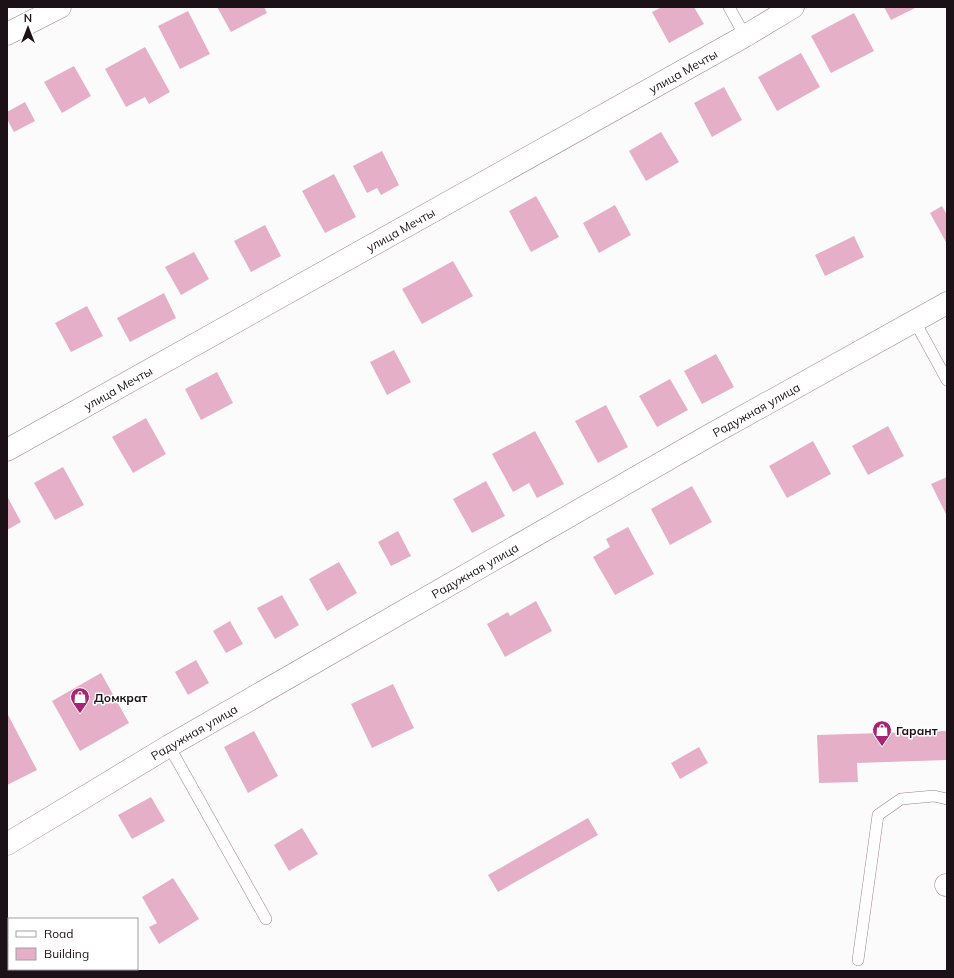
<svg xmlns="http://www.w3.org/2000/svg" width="954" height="978" font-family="Mulish,sans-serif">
	<rect width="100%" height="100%" fill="#fbfbfb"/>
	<path fill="#e5afc8" d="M217,7H264L267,13L231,32Z
		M662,7H694L704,24L669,43L652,12Z
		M884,7H917L891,20Z
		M188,11L210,54L180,69L158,26Z
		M854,13L874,51L831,73L811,36Z
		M145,47L170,92L149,104L145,97L126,107L105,69Z
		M801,53L820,87L777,111L758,77Z
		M74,66L91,96L62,113L44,82Z
		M724,87L742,120L712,137L694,103Z
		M25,102L35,121L14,132L7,119V112Z
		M661,132L679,162L646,181L629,151Z
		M382,151L399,185L381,195L377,188L367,193L353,166Z
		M334,174L356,217L325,233L302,191Z
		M536,196L559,237L531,252L509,211Z
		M615,205L631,235L599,253L583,223Z
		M942,206L947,215V244L930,213Z
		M265,225L281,256L251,272L234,241Z
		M854,236L864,257L825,276L815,255Z
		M194,252L209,279L181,295L165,267Z
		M453,261L473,296L422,324L402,289Z
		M164,293L176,318L130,342L117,318Z
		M87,306L103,336L71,352L55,323Z
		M394,350L411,382L387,395L370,362Z
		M716,354L734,387L702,404L684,371Z
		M217,372L233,403L201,420L185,389Z
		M670,379L688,410L657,427L639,396Z
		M606,405L628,447L598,463L575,421Z
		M146,418L166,454L133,473L112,437Z
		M888,426L904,456L868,475L852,446Z
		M535,431L564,484L537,498L529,483L513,492L492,454Z
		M813,441L831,474L787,498L769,466Z
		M63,467L84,505L55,520L34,483Z
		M947,477V513L946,514L931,484Z
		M486,481L505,516L472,533L453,499Z
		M692,486L712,522L670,545L651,509Z
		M7,496L21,522L7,530Z
		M628,527L654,574L615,595L593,557L610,547L606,539Z
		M398,531L411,556L391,566L378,542Z
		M339,562L357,593L327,611L309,579Z
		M282,595L299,625L275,639L257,608Z
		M536,601L552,631L505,657L487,624L508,612L510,616Z
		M230,621L243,644L226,653L213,631Z
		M196,660L209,683L188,695L175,672Z
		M101,673L129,723L80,751L52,701Z
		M393,684L414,728L372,748L351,704Z
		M7,713L37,770L7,785Z
		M254,731L278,776L248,793L224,747Z
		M947,731V760L857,763L858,782L819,783L817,735Z
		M699,747L708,763L680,779L671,763Z
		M151,797L165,821L132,839L118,815Z
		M588,818L598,835L498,892L488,875Z
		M302,828L318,854L289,871L274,845Z
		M173,878L199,919L159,944L149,927L157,923L142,897Z"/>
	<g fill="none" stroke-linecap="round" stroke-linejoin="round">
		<g stroke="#9e7f8d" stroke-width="12">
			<path id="lane" d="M729,7L745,36
				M914,320L947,380
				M169,746L266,919
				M858,960L878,815L901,799L934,796L947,799"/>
		</g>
		<g stroke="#9e7f8d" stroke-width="23">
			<g id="street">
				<path d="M7,34L60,7"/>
				<path id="s1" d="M7,450L745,36L793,7"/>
				<path id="s2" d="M7,844L169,746L710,435L947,303"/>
				<path d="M946,885H947"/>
			</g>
		</g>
		<use href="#lane" stroke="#fff" stroke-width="11"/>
		<use href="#street" stroke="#fff" stroke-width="22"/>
	</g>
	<defs>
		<g id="shop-pin" transform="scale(1)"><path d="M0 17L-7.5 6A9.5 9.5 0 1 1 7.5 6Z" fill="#a72674" stroke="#fff"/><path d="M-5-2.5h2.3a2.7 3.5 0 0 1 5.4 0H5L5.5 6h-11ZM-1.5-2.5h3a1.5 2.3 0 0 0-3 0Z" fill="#fff"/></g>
	</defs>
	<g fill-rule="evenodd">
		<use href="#shop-pin" x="80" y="697"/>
		<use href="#shop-pin" x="882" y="730"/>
	</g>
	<g text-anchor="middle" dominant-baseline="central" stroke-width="3" stroke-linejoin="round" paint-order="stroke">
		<g font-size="12" fill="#1c1117" stroke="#fff">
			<text stroke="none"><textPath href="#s1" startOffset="775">улица Мечты</textPath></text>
			<text stroke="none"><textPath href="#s1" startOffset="451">улица Мечты</textPath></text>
			<text stroke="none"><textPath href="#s1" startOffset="127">улица Мечты</textPath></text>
			<text stroke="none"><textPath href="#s2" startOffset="866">Радужная улица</textPath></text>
			<text stroke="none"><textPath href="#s2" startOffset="542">Радужная улица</textPath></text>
			<text stroke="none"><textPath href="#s2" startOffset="218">Радужная улица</textPath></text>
		</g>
		<g font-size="12" font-weight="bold" fill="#1c1117" stroke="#fff" text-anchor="start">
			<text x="94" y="697">Домкрат</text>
			<text x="896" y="730">Гарант</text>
		</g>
	</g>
	<rect width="954" height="978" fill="none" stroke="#1c1117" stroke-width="16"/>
	<rect x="8" y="918" width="130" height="52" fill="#ffffff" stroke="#a4a0a2"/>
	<rect x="16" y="931" width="20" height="6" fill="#ffffff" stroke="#a4a0a2"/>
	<text x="44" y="938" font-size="12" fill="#1c1117">Road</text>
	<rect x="16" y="948" width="20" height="12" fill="#e5afc8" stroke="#a4a0a2"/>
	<text x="44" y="958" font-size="12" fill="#1c1117">Building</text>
	<g transform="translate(28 28)" stroke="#ffffff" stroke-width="3" paint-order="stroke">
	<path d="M0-3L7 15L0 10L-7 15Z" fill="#1c1117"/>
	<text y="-6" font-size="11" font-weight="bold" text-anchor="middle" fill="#1c1117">N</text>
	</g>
</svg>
